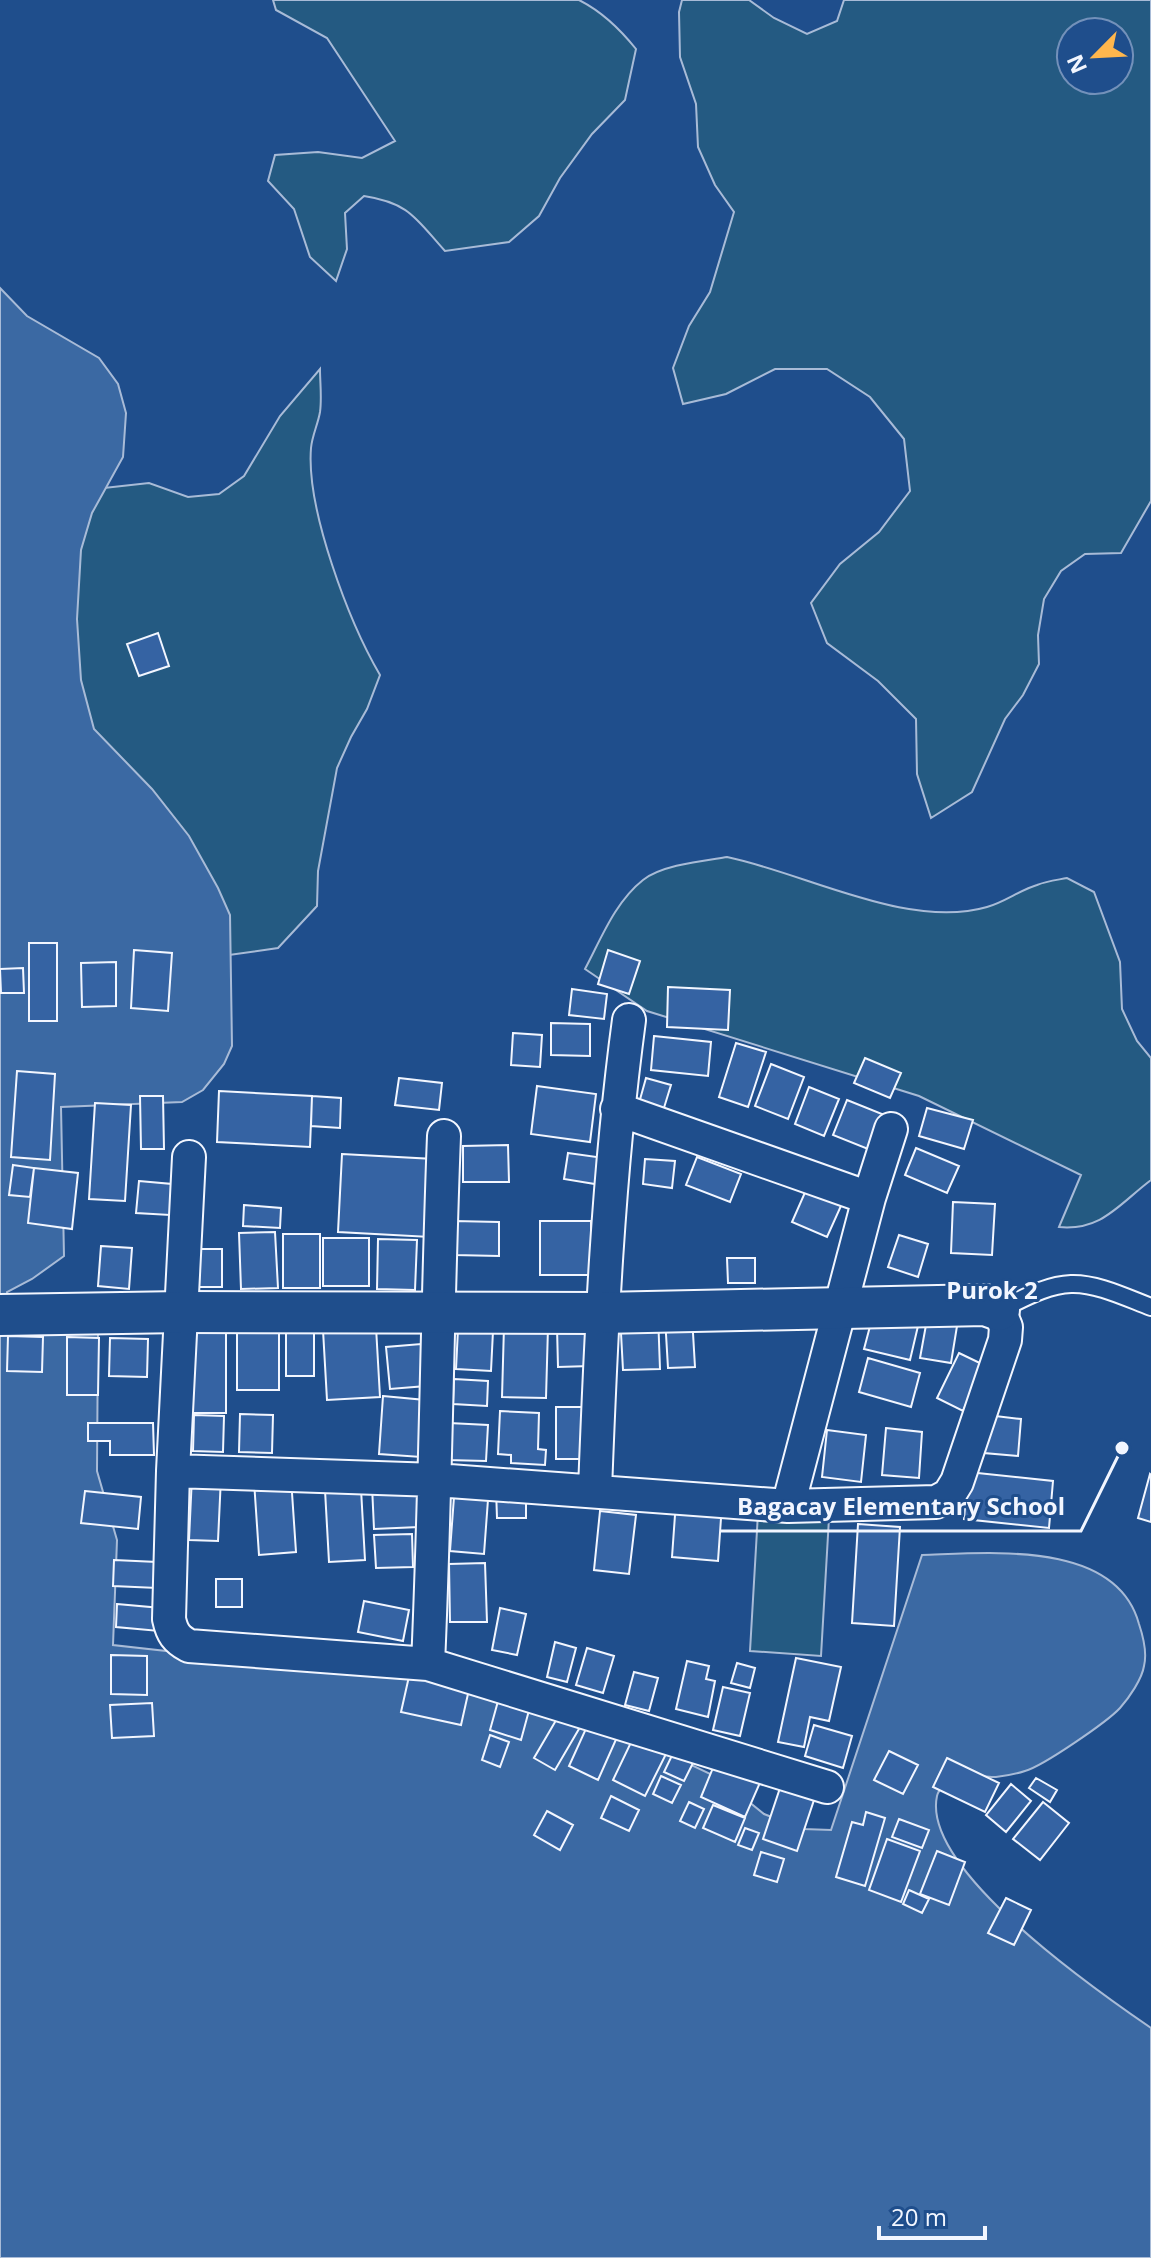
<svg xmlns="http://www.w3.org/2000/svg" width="1151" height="2258" font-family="'Open Sans',sans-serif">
	<rect width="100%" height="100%" fill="#1f4e8c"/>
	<path fill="#245a82" stroke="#a8bbd7" stroke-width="2" fill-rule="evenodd" d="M273,0H579C603,12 620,29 636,49L625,100L592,134L560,178L539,216L509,242L445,251C416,219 410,203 364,196L345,213L347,249L336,281L310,257L294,209L268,181L275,155L318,152L362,158L395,141L327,38L276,10Z
		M682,0H749L774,18L807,34L837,21L844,0H1151V501L1121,553L1085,554L1061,571L1044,599L1038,635L1039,664L1023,695L1005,719L972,792L931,818L917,774L916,719L878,681L827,643L811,603L840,564L879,532L910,491L904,439L870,397L827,369H775L726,394L683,404L673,368L689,326L710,292L734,212L715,185L698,147L696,104L680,57L679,12ZM1071,32H1119V80H1071Z
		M320,369C320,383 322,398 320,412C318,424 312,436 311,448C306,509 349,622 380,675L367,709L351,737L337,768L318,871L317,906L278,948L229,955L156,938L0,450L104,488L149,483L188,497L219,494L244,476L280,416Z
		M727,857C805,873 908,930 987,907C1005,902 1020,890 1037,885C1047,881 1057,880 1067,878L1094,892L1120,962L1122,1009L1137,1041L1151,1058V1180C1119,1204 1102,1231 1059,1227L1081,1175L919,1096L647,1011L585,969C601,939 615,902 643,880C662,865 702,861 727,857Z
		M758,1513L829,1518L821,1656L750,1651Z"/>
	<path fill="#3b69a3" stroke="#a8bbd7" stroke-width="2" d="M0,288L27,316L99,358L118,384L126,413L123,457L92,513L81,550L77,619L81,680L94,729L152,789L189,836L218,888L230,915L232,1046L224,1064L203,1090L182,1102L61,1107L64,1256L32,1279L7,1292V1326L98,1329L97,1471L117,1540L113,1645L427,1680L645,1743L721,1779L764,1814L803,1829L831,1830L922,1555C991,1553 1116,1540 1139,1624C1143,1636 1147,1654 1144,1666C1142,1679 1129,1698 1120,1708C1107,1722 1043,1766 1025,1771C1016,1774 1005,1776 996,1777C985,1777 970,1774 960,1778C951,1781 939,1787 937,1796C921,1869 1097,1991 1151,2028V2258H0Z"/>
	<path fill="#3563a3" stroke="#f2f6ff" stroke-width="2" d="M158,633L169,666L139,676L127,644Z
		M29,943H57V1021H29Z
		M134,950L172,953L168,1011L131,1008Z
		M608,950L640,961L629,994L598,984Z
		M116,962V1006L82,1007L81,963Z
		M23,968L24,993H1L0,969Z
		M668,987L730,990L728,1030L667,1027Z
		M572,989L607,994L604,1019L569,1015Z
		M551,1023L590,1024V1056L551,1055Z
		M513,1033L542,1035L540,1067L511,1065Z
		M654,1036L711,1042L708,1076L651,1070Z
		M736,1043L766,1052L748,1107L719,1097Z
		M865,1058L901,1073L890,1098L854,1083Z
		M771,1064L804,1077L788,1119L755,1106Z
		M17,1071L55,1074L50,1160L11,1157Z
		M399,1078L442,1083L439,1110L395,1105Z
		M646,1078L671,1085L663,1111L639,1103Z
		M537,1086L596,1094L590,1142L531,1134Z
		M809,1087L839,1099L824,1136L795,1124Z
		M219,1091L312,1096L310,1147L217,1142Z
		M140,1096H163L164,1149H141Z
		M312,1096L341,1098L340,1128L311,1126Z
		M847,1100L882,1114L868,1149L833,1135Z
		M95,1103L131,1105L125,1201L89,1199Z
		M927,1108L973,1120L964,1149L919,1136Z
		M508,1145L509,1182H463V1146Z
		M916,1148L959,1166L947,1193L905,1175Z
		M568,1153L604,1158L601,1185L564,1179Z
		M342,1154L434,1159L430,1237L338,1232Z
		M697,1157L741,1174L730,1202L686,1185Z
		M645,1159L675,1161L672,1188L643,1184Z
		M13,1165L34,1168L30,1197L9,1195Z
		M34,1168L78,1173L72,1229L28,1223Z
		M139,1181L172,1184L170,1215L136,1213Z
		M810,1181L845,1197L827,1237L792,1222Z
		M953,1202L995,1204L992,1255L951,1253Z
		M244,1205L281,1208L280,1228L243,1226Z
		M454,1221L499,1222V1256L454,1255Z
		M540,1221H591V1275H540Z
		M275,1232L278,1288L241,1289L239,1233Z
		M283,1234H320V1288H283Z
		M899,1235L928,1244L918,1277L888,1267Z
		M323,1238H369V1286H323Z
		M378,1239L417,1240L415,1290L377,1289Z
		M101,1246L132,1248L129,1289L98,1286Z
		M200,1249H222V1287H199Z
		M727,1258H755V1283H728Z
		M658,1314L660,1369L623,1370L620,1315Z
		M928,1314L958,1320L951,1363L920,1358Z
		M873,1315L918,1326L910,1360L864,1349Z
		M692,1316L695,1367L668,1368L665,1317Z
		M286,1325L314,1326V1376H286Z
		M504,1326L548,1327L546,1398L502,1397Z
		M588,1326L590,1366L558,1367L557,1327Z
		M376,1327L380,1397L327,1400L323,1330Z
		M458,1329L493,1331L491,1371L456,1369Z
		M193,1330H226V1413H193Z
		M279,1332V1390H237V1333Z
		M8,1336L43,1337L42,1372L7,1371Z
		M67,1337L99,1338L98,1395H67Z
		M110,1338L148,1339L147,1377L109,1376Z
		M421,1344L426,1386L390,1389L386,1347Z
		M959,1353L984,1365L963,1411L937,1398Z
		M868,1358L920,1373L911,1407L859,1392Z
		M454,1379L488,1381L487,1406L453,1404Z
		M383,1396L425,1400L421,1457L379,1454Z
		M556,1407H584V1459H556Z
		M500,1411L539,1413L538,1449L546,1450L545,1465L511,1463V1455L498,1454Z
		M240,1414L273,1415L272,1453L239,1452Z
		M194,1415L224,1416L223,1452L193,1451Z
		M987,1415L1021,1419L1018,1456L984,1453Z
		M88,1423H153L154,1455H110V1441H88Z
		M449,1423L488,1425L486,1461L447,1460Z
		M886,1428L922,1432L919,1478L882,1475Z
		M827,1430L866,1435L861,1482L822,1477Z
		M968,1472L1053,1481L1049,1528L964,1519Z
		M1150,1474L1151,1475V1522L1138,1518Z
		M192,1476L221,1477L218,1541L189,1540Z
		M291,1478L296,1552L259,1555L254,1481Z
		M455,1483L489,1486L484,1554L450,1551Z
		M418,1485L419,1527L374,1529L372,1486Z
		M526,1488V1518H497L496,1489Z
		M361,1489L365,1560L329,1562L325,1490Z
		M85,1491L141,1497L138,1529L81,1523Z
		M676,1501L722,1504L718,1561L672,1557Z
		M600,1511L636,1515L629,1574L594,1570Z
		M858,1524L900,1527L894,1626L852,1623Z
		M412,1534L413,1567L376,1568L374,1535Z
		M114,1560L157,1562V1588L113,1586Z
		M485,1563L487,1622H450L449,1564Z
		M216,1579H242V1607H216Z
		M364,1601L409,1610L403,1641L358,1632Z
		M117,1604L161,1608L159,1631L116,1627Z
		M500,1608L526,1614L517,1655L492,1650Z
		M555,1642L576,1648L567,1682L547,1677Z
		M587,1648L614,1656L603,1693L576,1685Z
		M111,1655L147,1656V1695L111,1694Z
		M796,1658L841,1667L829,1721L810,1717L804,1747L778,1742Z
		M687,1661L709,1666L706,1679L715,1681L708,1717L676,1709Z
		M737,1663L755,1668L750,1688L731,1683Z
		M410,1672L470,1685L461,1725L401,1712Z
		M634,1672L658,1678L649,1711L625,1705Z
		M723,1687L750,1693L740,1736L713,1730Z
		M500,1694L531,1703L521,1740L490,1730Z
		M152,1703L154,1736L112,1738L110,1705Z
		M562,1710L583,1722L555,1770L534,1758Z
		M589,1722L618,1735L598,1780L569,1766Z
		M814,1725L852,1736L843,1768L805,1756Z
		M635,1734L668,1750L645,1796L613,1780Z
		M490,1735L509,1742L500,1767L482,1760Z
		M677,1745L697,1755L684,1781L664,1772Z
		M889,1751L918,1765L903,1794L874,1780Z
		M717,1758L762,1778L745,1817L701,1797Z
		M947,1758L999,1783L985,1812L933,1787Z
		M661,1776L681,1785L672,1803L653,1794Z
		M1036,1778L1057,1790L1050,1802L1029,1788Z
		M783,1779L817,1791L797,1851L763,1839Z
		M1011,1784L1031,1801L1006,1832L986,1815Z
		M611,1796L639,1810L629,1831L601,1818Z
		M689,1802L704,1809L695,1828L680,1821Z
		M1043,1802L1069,1823L1040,1860L1013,1839Z
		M713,1805L745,1818L735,1842L703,1828Z
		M547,1811L573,1825L560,1850L534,1835Z
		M866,1812L885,1818L865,1886L836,1877L852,1822L863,1825Z
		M899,1819L929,1830L922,1848L892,1837Z
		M745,1828L759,1833L752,1850L738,1845Z
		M887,1839L920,1851L901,1902L869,1890Z
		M937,1851L965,1862L949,1905L920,1894Z
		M761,1852L784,1859L777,1882L754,1875Z
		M909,1890L929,1899L922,1913L903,1904Z
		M1006,1898L1031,1910L1014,1945L988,1933Z"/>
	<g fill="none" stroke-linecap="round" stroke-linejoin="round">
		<g stroke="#f2f6ff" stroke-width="20">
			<path id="service" d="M999,1310C1021,1300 1045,1285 1071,1284C1097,1283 1127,1298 1151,1307"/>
		</g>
		<g stroke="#f2f6ff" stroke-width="36">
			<path id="minor" d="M617,1109L869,1198
				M189,1157L173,1471L436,1480L788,1506L936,1502L949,1495L957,1482L1005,1340L1006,1327L999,1310
				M173,1471L169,1619C172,1633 176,1639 189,1646L428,1664C436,1488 437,1312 444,1136
				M595,1490C601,1333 608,1176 629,1020
				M788,1506L869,1198L891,1129
				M428,1664L827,1787"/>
		</g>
		<g stroke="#f2f6ff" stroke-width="44">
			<path id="tertiary" d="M0,1315L182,1312L601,1313L985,1305L999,1310"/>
		</g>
		<use href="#service" stroke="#1f4e8c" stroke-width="16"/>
		<use href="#minor" stroke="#1f4e8c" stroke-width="32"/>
		<use href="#tertiary" stroke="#1f4e8c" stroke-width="40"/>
	</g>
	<g text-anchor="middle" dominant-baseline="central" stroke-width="6" stroke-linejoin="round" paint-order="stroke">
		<g font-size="24" font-weight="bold" fill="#f2f6ff" stroke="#1f4e8c">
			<text x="992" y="1289">Purok 2</text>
		</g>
	</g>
	<path fill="none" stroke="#f2f6ff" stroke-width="3" d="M1122 1448L1081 1531H721"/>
	<circle fill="#f2f6ff" stroke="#1f4e8c" stroke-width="3" cx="1122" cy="1448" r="8"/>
	<g font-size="24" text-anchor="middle" font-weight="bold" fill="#f2f6ff" stroke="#1f4e8c" stroke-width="6" stroke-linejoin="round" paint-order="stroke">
		<text x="901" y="1515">Bagacay Elementary School</text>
	</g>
	<g transform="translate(1095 56) rotate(246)"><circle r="38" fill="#1f4e8c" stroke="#7391ba" stroke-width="2"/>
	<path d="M0-6L14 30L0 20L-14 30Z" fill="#ffb74d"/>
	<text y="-12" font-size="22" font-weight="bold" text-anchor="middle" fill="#f2f6ff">N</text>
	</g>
	<path d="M879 2226v12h106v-12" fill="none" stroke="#f2f6ff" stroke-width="4"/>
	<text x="891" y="2226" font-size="24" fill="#f2f6ff" stroke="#1f4e8c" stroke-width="6" paint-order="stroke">20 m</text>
</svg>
